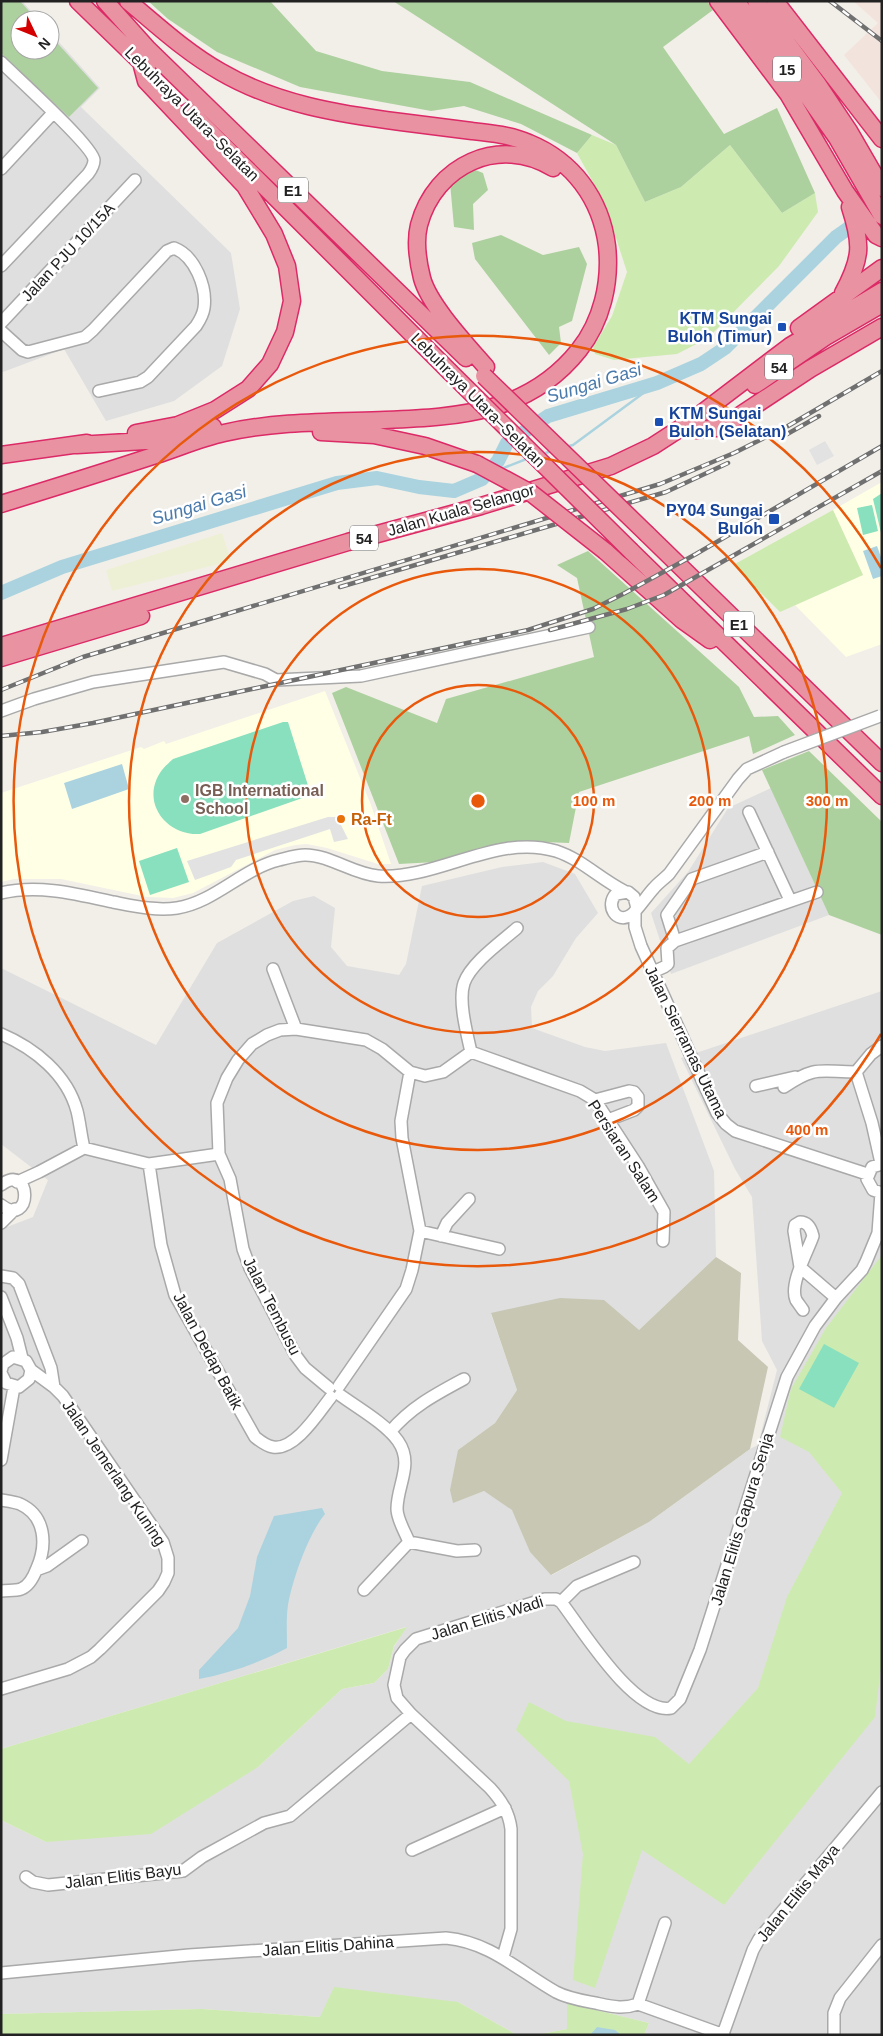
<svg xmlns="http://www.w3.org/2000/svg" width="883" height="2036" font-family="Helvetica,sans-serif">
	<rect width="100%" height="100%" fill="#f2efe9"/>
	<path fill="#e0dfdf" d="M1,1H22L39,20H20V50H50V32L100,88L81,107L231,253L240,309L222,366L174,401L106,421L64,349L3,372L1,370Z
		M771,788L829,915L671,974L651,913L688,872L728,808Z
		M543,862L575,874L598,913L576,938L553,976L538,991L531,1007L532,1028L585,1047L605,1051L666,1043L714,1171L716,1257L639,1330L491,1314L517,1390L495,1423L458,1450L453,1502L484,1491L513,1510L530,1552L552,1575L649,1522L750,1449L758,1445L777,1370L762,1341L752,1197L735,1169L681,1058L882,991V2035H644L649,2023L567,2003V2029L536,2035H517L458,2002L320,2017L202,2009L1,2014V1820L46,1842L258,1767L342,1689L374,1683L388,1669L394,1647L406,1627L1,1749V1222L7,1227L33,1217L48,1180L1,1144V968L156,1045L217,943L293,901L314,896L335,908L331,947L347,966L399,975L406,964L422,886L502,867Z"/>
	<path fill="#ffffe5" d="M882,482V644L846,657L795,605L863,575L833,510Z
		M325,691L371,805L391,864H378L327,848L307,844L295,845L275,850L193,893L173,898L147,897L61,879H14L1,882V793L141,747L144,749L164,741L166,744Z"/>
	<path fill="#f3e3dd" d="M853,1H882V103L844,55L878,23Z"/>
	<path fill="#c7c7b4" d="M716,1257L741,1273L738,1340L768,1367L750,1449L649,1522L551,1575L530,1552L512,1510L484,1491L453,1503L450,1490L458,1450L495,1423L517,1390L491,1313L560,1298L604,1300L639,1330Z"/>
	<path fill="#eef0d5" d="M222,533L231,561L112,591L106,570Z"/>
	<path fill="#cdebb0" d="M592,135L616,145L645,202L681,187L730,145L782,213L815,193L818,212L779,266L708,338L677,354L614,360L595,354L593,347L612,316L627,272L605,204L577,153Z
		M833,510L863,575L780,612L733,565Z
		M882,1255V1658L875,1717L724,1905L642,1850L595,1988L573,1980L583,1854L569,1781L516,1730L529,1702L566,1721L655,1737L689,1764L758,1688L787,1597L842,1493L809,1452L780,1437L791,1389L826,1328Z
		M407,1627L394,1646L388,1669L374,1683L342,1689L258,1767L151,1834L46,1842L1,1820V1749Z
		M334,1987L458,2002L517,2035H1V2014L202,2009L320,2017Z
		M567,2003L649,2023L644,2035H536L567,2029Z"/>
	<path fill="#add19e" d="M1,1H20L37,20H20V50H50V35L98,88L69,117L1,53Z
		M148,1H270L316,51L382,71L470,82L592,135L577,153L521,124L464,106L431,111L300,87L217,52L168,19Z
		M393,1H707L713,10L663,47L724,134L777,108L815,193L782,213L730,145L681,187L645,202L616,145Z
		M473,169L483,173L488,190L473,204L474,230L454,227L450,183Z
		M501,235L543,255L579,247L587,264L572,321L559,327L561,343L549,355L475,259L472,243Z
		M588,551L739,687L754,717L778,716L795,735L753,754L749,736L579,792L569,843L542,842L479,848L436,862L399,864L332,693L346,687L437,723L446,699L594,657L577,578L557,565Z
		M809,751L882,822V935L829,915L762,770Z"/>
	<path fill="#88e0be" d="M882,493V537L873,499Z
		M872,505L878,531L863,535L857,508Z
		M283,722H288L311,795L200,834C166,836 139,801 162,770C165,766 170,762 173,759Z
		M177,848L189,882L150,895L139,861Z
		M824,1344L859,1363L834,1408L799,1389Z"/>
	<path fill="#e2e2e2" d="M825,441L834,456L817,465L809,450Z
		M328,817H337L348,839L334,842L330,829L236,860L231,867L195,880L187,861Z"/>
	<path fill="#aad3df" d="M877,546L882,560V576L873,579L863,551Z
		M122,764L129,789L72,809L64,783Z
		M322,1508L325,1514C308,1535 293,1578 288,1605C286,1619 287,1634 287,1648C259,1663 230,1673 199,1679V1670L238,1628L250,1596L257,1557L274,1516Z
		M597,2027L615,2030L621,2035H590Z"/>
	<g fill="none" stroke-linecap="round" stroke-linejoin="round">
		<path stroke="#aad3df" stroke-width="2.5" d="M565,447L573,445L657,383
			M541,454L553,451
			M501,469L529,458"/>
		<path stroke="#aad3df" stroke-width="14" d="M1,593L62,567L337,483L377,478L419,487L454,491L482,479L498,461L507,443L548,416L657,383L701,364L725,348L836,237L863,218"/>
		<g stroke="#a9a9a9" stroke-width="14">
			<path id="minor" d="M1,62C15,76 93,146 94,160C94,166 91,170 88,174L1,266
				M1,169L53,113
				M1,323L135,180
				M1,331L22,350L28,352L85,337L93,330L167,251L174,248C195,256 207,287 204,308C203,315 200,320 196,326L148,377L140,382L99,391
				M1,711L34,699L93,682L224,662L265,674L276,680L361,676L589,627
				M749,812L790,900
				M1,893C38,884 77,894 113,902C134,906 155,911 177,908C215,902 242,869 279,860C287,858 297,855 305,855C330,855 353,874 378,876C438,880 496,833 556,851C581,859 600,879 624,891
				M637,908L634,897L628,892L616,894C605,905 616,925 631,915C637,911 648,894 654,888C658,883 664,879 669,874L738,779L747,769L784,752
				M635,911V927L641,946L717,1113L726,1124L735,1131L867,1174
				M675,941L667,915L692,879L768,852
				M273,969L296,1029
				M653,972L664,967L668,964L667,948L675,941L817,892
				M1,1034C34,1048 67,1074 77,1111C80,1123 81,1136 84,1148
				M471,1052L580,1091L595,1100L638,1166L664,1212L663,1241
				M471,1052C467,1034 458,1001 464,983C471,963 501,942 517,928
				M856,1072L872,1123L881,1163
				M756,1086L795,1077
				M784,1087C816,1065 820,1072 856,1072L871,1054L882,1046
				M595,1100L629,1091L634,1092L638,1097V1106L634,1110L608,1120
				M149,1164L161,1245L175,1295L255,1437C260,1441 266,1446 273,1447C295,1451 319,1412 331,1397
				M882,1164L872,1167L867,1179L873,1190L882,1193
				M17,1182L39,1172L84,1148L149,1164L219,1154
				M1,1185C32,1161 33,1229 1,1205
				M1,1223L15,1209
				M420,1231L499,1249
				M441,1236L447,1223L469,1199
				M1,1276L13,1278L19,1284L51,1368L54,1387
				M1,1297L17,1338L22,1358
				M803,1310C801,1307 798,1303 796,1300C789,1284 808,1251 813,1236C811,1228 808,1222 800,1222L795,1225L794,1231L800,1267L836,1298
				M1,1371L3,1364L13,1357L26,1361L31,1370L29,1379L19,1387L6,1383L1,1373
				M339,1386L406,1289L412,1270L420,1231L402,1138L401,1121L410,1072
				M329,1388L305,1368L296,1356L250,1268L243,1249L230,1179L219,1154L217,1103L227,1078L238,1060L252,1044L267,1035L280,1030L296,1029L366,1040L382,1049L410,1072L425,1076L443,1072L471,1052
				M340,1395C358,1408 386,1424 398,1441C414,1464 397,1485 397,1509C397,1519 405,1532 409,1542
				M390,1432C411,1407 436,1394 464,1379
				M1,1460L14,1387
				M1,1500C7,1501 15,1502 20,1504C46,1516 47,1545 37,1568C34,1576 29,1586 21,1589C15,1591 7,1590 1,1591
				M409,1542L457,1551L475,1550
				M36,1570L47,1566L82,1541
				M364,1590L409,1542
				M561,1602C582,1629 634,1715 671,1708L680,1699L700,1650L787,1377L815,1326L836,1298L862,1270L866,1262L878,1233L881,1193
				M1,1689L68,1669L91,1657L100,1649L158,1591L164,1582L168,1573V1558L163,1542L63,1396L54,1387L31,1370
				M412,1850L505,1808
				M26,1877L33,1882L48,1885L183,1871L202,1857L264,1823L290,1816L411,1714
				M503,1957L511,1929V1829C509,1812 501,1800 490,1788L411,1714L397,1698L394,1685L400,1657L405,1650L416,1639L545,1599H556L561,1602L577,1586L634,1562
				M1,1973L189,1955L446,1938C490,1942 519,1971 556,1992C569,1999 586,2001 600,2004C614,2007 624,2009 638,2004
				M638,2004L724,2035
				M638,2004L665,1923
				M723,2034L753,1950L759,1939L882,1792
				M834,2035V2013L840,1998L882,1945"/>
		</g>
		<g stroke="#dc2a67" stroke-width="19">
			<path id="highway" d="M78,1L147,68
				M105,1L148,49L466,358
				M718,1L788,94L845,191L876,235L882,238
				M736,1L804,91L837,138L882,216
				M756,1L817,83L849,131L882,188
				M775,1L882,139
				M189,111L449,371
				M843,293C862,258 862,244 850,207
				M799,328L882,268
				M486,367C467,345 429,305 422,278C418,262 415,241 419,225C435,165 499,135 553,168
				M755,385L827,336L882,304
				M696,430L716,428L739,416L810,369L882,327
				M321,432L374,435L425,446L477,464
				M136,433L178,425L215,410L248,389L270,364L285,332L292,301L287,266L274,234L245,186L146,81L141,62
				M77,445L162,440L213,427
				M1,455L87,443
				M1,504C53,488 104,472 156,455C178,448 201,438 224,433C276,421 332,422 385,420C460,417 529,413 579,350C602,321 611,282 607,246C601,199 573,161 529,143C511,135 491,133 472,131C448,128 425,125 401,122C339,114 276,104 221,72C187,53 158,26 128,1
				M647,534L882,763
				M605,551L682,620L710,640
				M631,551L882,796
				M1,646L348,542L481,506L611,466L653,446L690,422L790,346L882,291
				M1,658L141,616"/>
		</g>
		<use href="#minor" stroke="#fff" stroke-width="11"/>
		<use href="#highway" stroke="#e892a2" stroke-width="16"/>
		<g stroke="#707070" stroke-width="4.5">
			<path id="rail" d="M830,1L882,41
				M782,437L819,416
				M340,587L666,492L728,463
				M550,630L627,609L664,595L882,471
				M1,690L83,657L660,484L734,453L788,426L882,371
				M1,736L42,732L93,723L528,630L593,609L625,593L696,554L882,446"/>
		</g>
		<use href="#rail" stroke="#fff" stroke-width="2.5" stroke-dasharray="8" stroke-linecap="butt"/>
		<g stroke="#a9a9a9" stroke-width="14" stroke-linecap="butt">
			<path id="minor-bridge" d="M784,752L880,716"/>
		</g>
		<g stroke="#dc2a67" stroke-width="19" stroke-linecap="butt">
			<path id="highway-bridge" d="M449,371L631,551
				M484,376L647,534
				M477,464L531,493L605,551"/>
		</g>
		<use href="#minor-bridge" stroke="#fff" stroke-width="11"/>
		<use href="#highway-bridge" stroke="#e892a2" stroke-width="16"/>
	</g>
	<g fill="none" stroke="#e8590c" stroke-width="2.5">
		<circle cx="478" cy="801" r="116"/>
		<circle cx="478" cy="801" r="232"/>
		<circle cx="478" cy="801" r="349"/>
		<path d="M881 1034A465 465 0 1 1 881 568"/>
	</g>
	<g fill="#1a4fb4" stroke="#fff" stroke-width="2">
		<rect x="777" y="322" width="10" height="10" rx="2.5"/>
		<rect x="654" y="417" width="10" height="10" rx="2.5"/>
		<rect x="768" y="513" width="12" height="12" rx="2.5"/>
	</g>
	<circle fill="#8d6e63" stroke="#fff" stroke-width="2" cx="185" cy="799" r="5"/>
	<circle fill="#e8710a" stroke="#fff" stroke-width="2" cx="341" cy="819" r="5"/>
	<g text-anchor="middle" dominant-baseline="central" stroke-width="5" stroke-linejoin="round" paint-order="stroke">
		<g fill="#fff" stroke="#646464" stroke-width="1">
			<rect x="773" y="56.5" width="28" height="25" rx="4"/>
			<rect x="278" y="177.5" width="30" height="25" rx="4"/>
			<rect x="765" y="354.5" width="28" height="25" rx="4"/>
			<rect x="350" y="525.5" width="28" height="25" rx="4"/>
			<rect x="724" y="611.5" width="30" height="25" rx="4"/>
		</g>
		<g font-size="15" font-weight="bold" fill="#222">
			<text x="787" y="69">15</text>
			<text x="293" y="190">E1</text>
			<text x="779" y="367">54</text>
			<text x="364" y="538">54</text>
			<text x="739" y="624">E1</text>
		</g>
		<g font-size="16" fill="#222" stroke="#fff">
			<text transform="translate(192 114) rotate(45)">Lebuhraya Utara–Selatan</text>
			<text transform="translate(68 252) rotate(-47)">Jalan PJU 10/15A</text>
			<text transform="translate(478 400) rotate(45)">Lebuhraya Utara–Selatan</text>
			<text transform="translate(461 510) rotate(-16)">Jalan Kuala Selangor</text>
			<text transform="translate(686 1042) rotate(64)">Jalan Sierramas Utama</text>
			<text transform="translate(624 1151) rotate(57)">Persiaran Salam</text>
			<text transform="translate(272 1306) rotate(63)">Jalan Tembusu</text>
			<text transform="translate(208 1351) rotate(62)">Jalan Dedap Batik</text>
			<text transform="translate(114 1473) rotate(56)">Jalan Jemerlang Kuning</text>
			<text transform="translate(742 1519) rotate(-73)">Jalan Elitis Gapura Senja</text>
			<text transform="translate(487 1618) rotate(-17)">Jalan Elitis Wadi</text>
			<text transform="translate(123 1876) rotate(-7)">Jalan Elitis Bayu</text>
			<text transform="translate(798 1893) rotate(-51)">Jalan Elitis Maya</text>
			<text transform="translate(328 1946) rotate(-4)">Jalan Elitis Dahina</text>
		</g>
		<g font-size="16" font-weight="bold" fill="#164399" stroke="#fff" text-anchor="end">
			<text x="772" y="318">KTM Sungai<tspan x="772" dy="18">Buloh (Timur)</tspan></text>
			<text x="669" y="413" text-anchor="start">KTM Sungai<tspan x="669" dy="18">Buloh (Selatan)</tspan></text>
			<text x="763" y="510">PY04 Sungai<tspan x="763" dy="18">Buloh</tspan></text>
		</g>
		<g font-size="16" font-weight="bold" fill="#785e54" stroke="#fff" text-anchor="start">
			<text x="195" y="790">IGB International<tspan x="195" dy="18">School</tspan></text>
		</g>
		<g font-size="16" font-weight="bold" fill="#c56008" stroke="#fff" text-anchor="start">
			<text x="351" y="819">Ra-Ft</text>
		</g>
		<g font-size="18" font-style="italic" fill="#4a7aab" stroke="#fff">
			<text transform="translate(594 383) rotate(-17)">Sungai Gasi</text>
			<text transform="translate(199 505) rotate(-17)">Sungai Gasi</text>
		</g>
	</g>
	<circle cx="478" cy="801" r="8" fill="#e8590c" stroke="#fff" stroke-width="2.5"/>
	<g font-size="15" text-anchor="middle" font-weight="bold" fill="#e8590c" stroke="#fff" stroke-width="5" stroke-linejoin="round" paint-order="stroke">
		<text x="594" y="806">100 m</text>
		<text x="710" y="806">200 m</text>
		<text x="827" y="806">300 m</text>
		<text x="807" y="1135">400 m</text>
	</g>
	<rect width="883" height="2036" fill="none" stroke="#222222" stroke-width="5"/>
	<g transform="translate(35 35) rotate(133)"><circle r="24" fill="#ffffff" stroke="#a7a7a7"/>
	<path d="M0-4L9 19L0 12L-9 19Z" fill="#d40000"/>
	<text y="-8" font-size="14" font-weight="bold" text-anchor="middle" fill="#222222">N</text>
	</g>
</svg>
